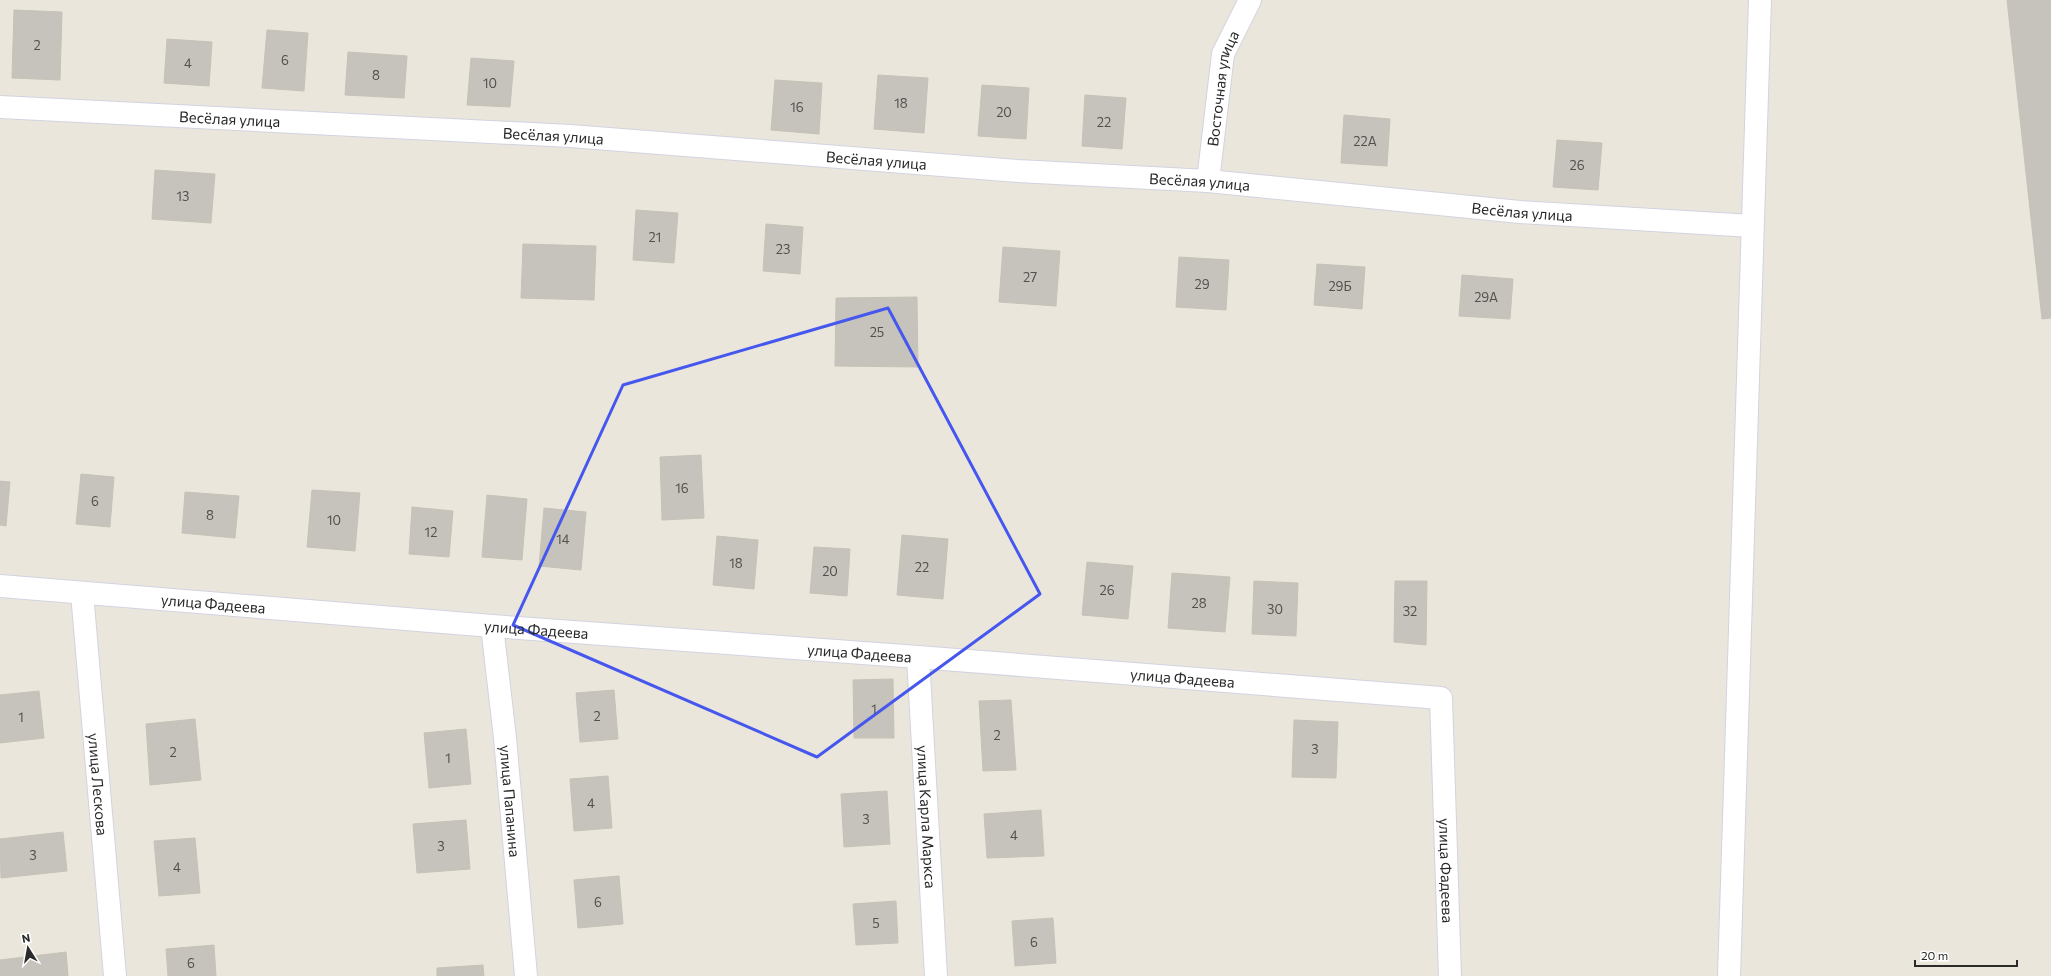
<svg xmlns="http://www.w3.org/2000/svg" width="2051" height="976" font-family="Commissioner,sans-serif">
	<rect width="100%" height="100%" fill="#ebe6dc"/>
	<path fill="#c6c3bc" stroke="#c6c2b6" d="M2007,0H2051V318L2042,319Z
		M14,10L62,12L60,80L12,78Z
		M267,30L308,33L304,91L262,88Z
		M167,39L212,42L209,86L164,83Z
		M348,52L407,56L404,98L345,95Z
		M471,58L514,61L510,107L467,105Z
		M878,75L928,78L924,133L874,129Z
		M775,80L822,83L819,134L771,130Z
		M982,85L1029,88L1026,139L978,136Z
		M1085,95L1126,98L1122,149L1082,146Z
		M1344,115L1390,119L1387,166L1341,163Z
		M1557,140L1602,143L1598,190L1553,187Z
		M155,170L215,174L211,223L152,219Z
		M636,210L678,213L674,263L633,260Z
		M766,224L803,227L800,274L763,271Z
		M523,244L596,246L594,300L521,298Z
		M1003,247L1060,251L1056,306L999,302Z
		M1179,257L1229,260L1226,310L1176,307Z
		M1317,264L1365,267L1362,309L1314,305Z
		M1462,275L1513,279L1510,319L1459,316Z
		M917,297L918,367L835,366L836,298Z
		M701,455L704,518L662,520L660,457Z
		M81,474L114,477L110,527L76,524Z
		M0,481L10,482L6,526L0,525Z
		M312,490L360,493L355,551L307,547Z
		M185,492L239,496L235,538L182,533Z
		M487,495L527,499L522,560L482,557Z
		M412,507L453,511L449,557L409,554Z
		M544,508L586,512L581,570L539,566Z
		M902,535L948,539L943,599L897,595Z
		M717,536L758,540L754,589L713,585Z
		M814,547L850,549L847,596L810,593Z
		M1087,562L1133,566L1128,619L1082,615Z
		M1172,573L1230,577L1225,632L1168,628Z
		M1254,581L1298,583L1296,636L1252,634Z
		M1395,581H1427L1426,645L1394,642Z
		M893,679L894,738H854L853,680Z
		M614,690L618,739L580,742L576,693Z
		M39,691L44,738L0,743V695Z
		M1011,700L1016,770L983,771L979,701Z
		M195,719L201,780L150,785L146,724Z
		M1294,720L1338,722L1336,778L1292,777Z
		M466,729L471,784L429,788L424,733Z
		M608,776L612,828L574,831L570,779Z
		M887,791L890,844L844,847L841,794Z
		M1041,810L1044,856L987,858L984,814Z
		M466,820L470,869L417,873L413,824Z
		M63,832L67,871L1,878L0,839Z
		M195,838L200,893L159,896L154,841Z
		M619,876L623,924L578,928L574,880Z
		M896,901L898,943L856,945L853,904Z
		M1053,918L1056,963L1015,966L1012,921Z
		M214,945L216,976H168L166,949Z
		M66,952L68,976H0V960Z
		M483,965L484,976H437V968Z"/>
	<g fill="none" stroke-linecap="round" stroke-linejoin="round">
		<g stroke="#d2d3e1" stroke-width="24">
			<g id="minor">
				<path id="s1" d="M0,107L570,136L1018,171L1208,181L1520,212L1752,226"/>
				<path id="s2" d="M1208,181L1223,54L1250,0"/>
				<path id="s3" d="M0,586L492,626L918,657L1441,698L1450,976"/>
				<path id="s4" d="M82,593L115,976"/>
				<path id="s5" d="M492,626L505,738L526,976"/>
				<path id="s6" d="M918,657L936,976"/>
				<path d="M1729,976L1760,0"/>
			</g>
		</g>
		<use href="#minor" stroke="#fff" stroke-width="22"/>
	</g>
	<path fill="none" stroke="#4657ee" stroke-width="3" stroke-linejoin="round" d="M888,308L1040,594L817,757L513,625L623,385Z"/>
	<g text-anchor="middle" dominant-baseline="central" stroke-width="3" stroke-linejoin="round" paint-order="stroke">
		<g font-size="13" fill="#51504e">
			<text x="37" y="45">2</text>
			<text x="285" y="60">6</text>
			<text x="188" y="63">4</text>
			<text x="376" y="75">8</text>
			<text x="490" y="83">10</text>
			<text x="901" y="103">18</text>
			<text x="797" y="107">16</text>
			<text x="1004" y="112">20</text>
			<text x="1104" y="122">22</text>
			<text x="1365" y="141">22А</text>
			<text x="1577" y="165">26</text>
			<text x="183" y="196">13</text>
			<text x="655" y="237">21</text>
			<text x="783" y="249">23</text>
			<text x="1030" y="277">27</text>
			<text x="1202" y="284">29</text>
			<text x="1340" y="286">29Б</text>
			<text x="1486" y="297">29А</text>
			<text x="877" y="332">25</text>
			<text x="682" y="488">16</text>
			<text x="95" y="501">6</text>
			<text x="210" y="515">8</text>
			<text x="334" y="520">10</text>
			<text x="431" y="532">12</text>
			<text x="563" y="539">14</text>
			<text x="736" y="563">18</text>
			<text x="922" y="567">22</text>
			<text x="830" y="571">20</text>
			<text x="1107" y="590">26</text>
			<text x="1199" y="603">28</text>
			<text x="1275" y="609">30</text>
			<text x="1410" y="611">32</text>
			<text x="874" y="709">1</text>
			<text x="597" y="716">2</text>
			<text x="21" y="717">1</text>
			<text x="997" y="735">2</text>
			<text x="1315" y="749">3</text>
			<text x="173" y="752">2</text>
			<text x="448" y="758">1</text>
			<text x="591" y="803">4</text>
			<text x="866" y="819">3</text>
			<text x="1014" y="835">4</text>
			<text x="441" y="846">3</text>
			<text x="33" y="855">3</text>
			<text x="177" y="867">4</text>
			<text x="598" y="902">6</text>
			<text x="876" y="923">5</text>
			<text x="1034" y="942">6</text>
			<text x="191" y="963">6</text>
		</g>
		<g font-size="15" fill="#2a2a2a" stroke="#fff">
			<text stroke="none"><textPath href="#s2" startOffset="94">Восточная улица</textPath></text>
			<text stroke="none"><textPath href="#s1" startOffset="230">Весёлая улица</textPath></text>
			<text stroke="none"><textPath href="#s1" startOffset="554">Весёлая улица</textPath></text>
			<text stroke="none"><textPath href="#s1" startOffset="878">Весёлая улица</textPath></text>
			<text stroke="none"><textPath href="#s1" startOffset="1202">Весёлая улица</textPath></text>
			<text stroke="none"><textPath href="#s1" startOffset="1526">Весёлая улица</textPath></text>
			<text stroke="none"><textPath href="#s3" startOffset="214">улица Фадеева</textPath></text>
			<text stroke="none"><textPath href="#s3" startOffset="538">улица Фадеева</textPath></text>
			<text stroke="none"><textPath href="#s3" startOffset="862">улица Фадеева</textPath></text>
			<text stroke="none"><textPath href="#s3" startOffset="1186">улица Фадеева</textPath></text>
			<text stroke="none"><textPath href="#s4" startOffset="192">улица Лескова</textPath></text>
			<text stroke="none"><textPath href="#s5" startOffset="176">улица Папанина</textPath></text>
			<text stroke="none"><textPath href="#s6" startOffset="160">улица Карла Маркса</textPath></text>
			<text stroke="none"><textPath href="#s3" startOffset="1618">улица Фадеева</textPath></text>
		</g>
	</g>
	<g transform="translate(28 948) rotate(349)" stroke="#ffffff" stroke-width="3" paint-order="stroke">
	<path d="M0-3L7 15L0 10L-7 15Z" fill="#2a2a2a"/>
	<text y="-6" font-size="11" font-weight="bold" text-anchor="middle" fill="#2a2a2a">N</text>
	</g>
	<path d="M1915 960v6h102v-6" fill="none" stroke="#2a2a2a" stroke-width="2"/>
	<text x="1921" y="960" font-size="12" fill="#2a2a2a" stroke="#ffffff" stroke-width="3" paint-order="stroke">20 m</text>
</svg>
